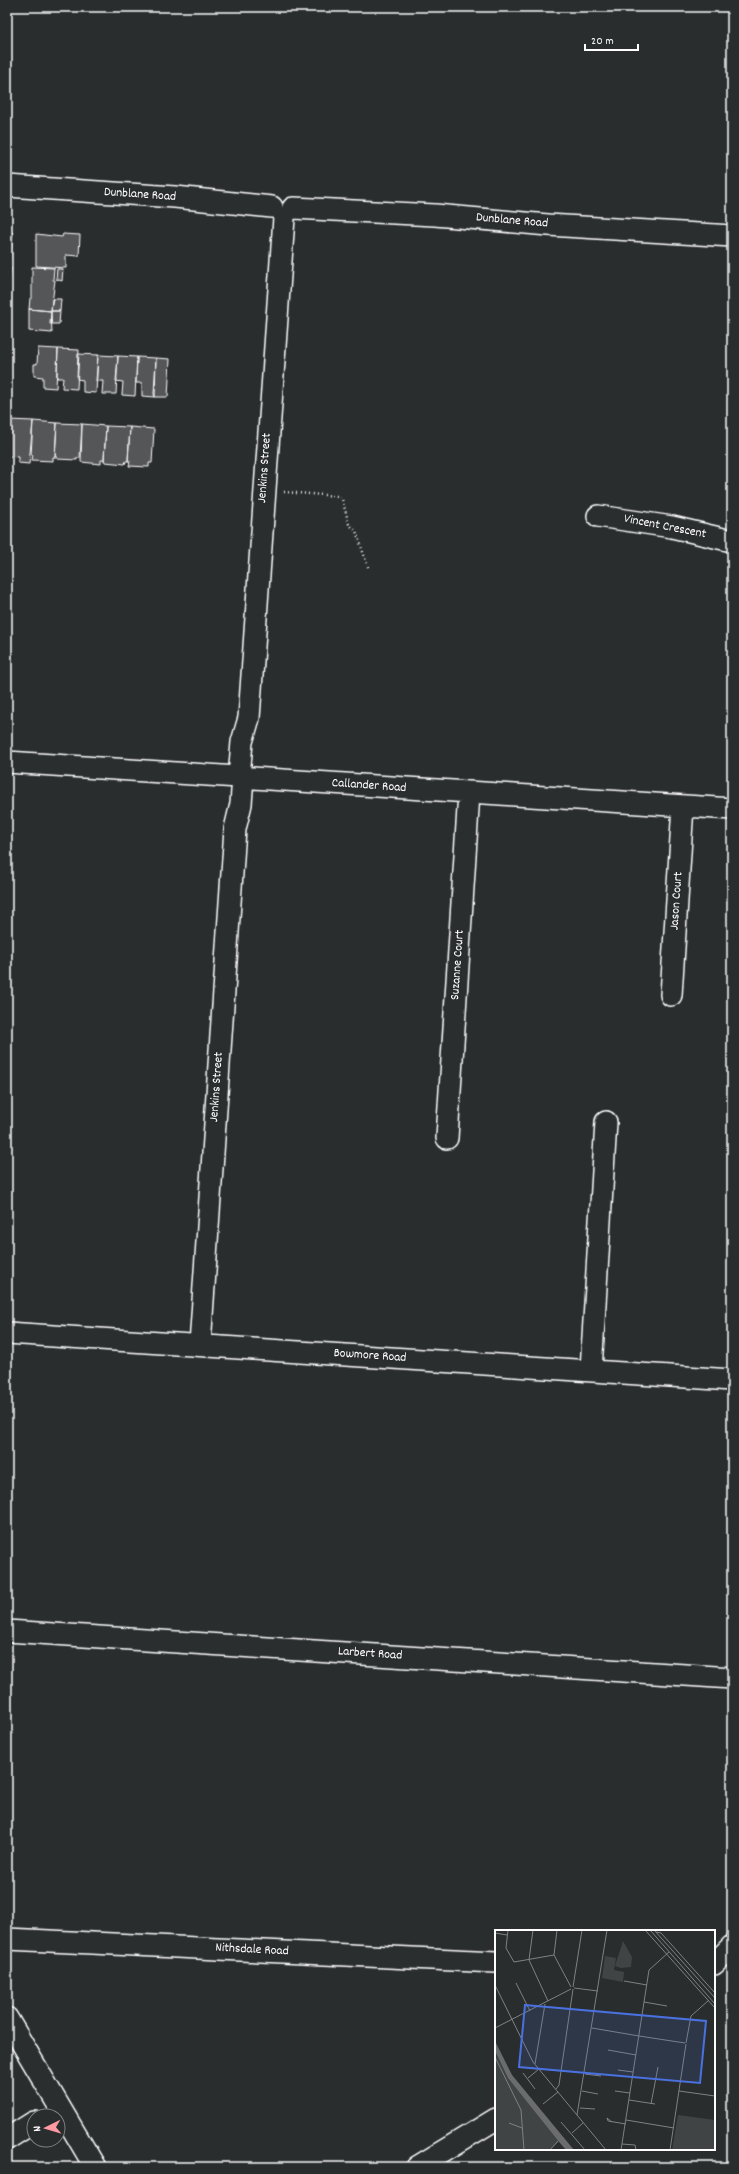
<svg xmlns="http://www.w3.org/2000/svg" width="739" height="2174" font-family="Dekko,sans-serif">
	<rect width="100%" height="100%" fill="#2a2d2e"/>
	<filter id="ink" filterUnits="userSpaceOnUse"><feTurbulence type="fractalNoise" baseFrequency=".025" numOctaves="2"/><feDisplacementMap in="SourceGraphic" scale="8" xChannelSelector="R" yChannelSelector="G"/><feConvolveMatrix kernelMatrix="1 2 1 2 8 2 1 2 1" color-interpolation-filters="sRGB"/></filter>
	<g filter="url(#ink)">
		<path fill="#555758" stroke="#fff" d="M7,232L13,233L9,267H7Z
			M36,234L62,237L63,234L80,235L79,256L66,255V268L36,266Z
			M32,267L54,268L53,280H55L51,311L29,309L30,298H32Z
			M7,268H11L7,298Z
			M57,269H63L62,281L56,279Z
			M52,299H61L60,311H51Z
			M29,309L51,311L52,333L29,331Z
			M51,311H60L59,324H50Z
			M38,348L58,349L56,388L43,387V377L34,376V364H37Z
			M58,349L79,350L77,389L62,388L63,378H57Z
			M78,354L98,355L96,393L83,392V380L77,379Z
			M98,355L118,356L116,394H102L103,381H96Z
			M118,356L137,357L135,396L122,395L123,382L116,381Z
			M137,357L156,358L155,397L142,396V383H136Z
			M156,358L170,359L168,397H155L154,394Z
			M9,420L33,421L29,464L18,463V457L8,456Z
			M33,421L57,423L55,457H53V461L32,460L33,455H31Z
			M57,423L82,424L80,458H77V460L57,459V457H55Z
			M82,424L106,426L104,460H101V464L81,462Z
			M106,426L130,427L128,461H126L125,464L105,462L104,460Z
			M130,427L154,429L152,463H149V467L129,466L130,461H128Z"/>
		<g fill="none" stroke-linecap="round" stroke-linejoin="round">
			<g stroke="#fff" stroke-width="24">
				<path id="minor" d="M7,186L175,197L272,207
					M293,208L435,215L548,225L732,236
					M598,516L672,527L732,541
					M7,762L732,809
					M239,777L242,742L249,718L284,218
					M671,995L683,806
					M447,1138L469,793
					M7,1333L732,1380
					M200,1345L235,829L241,804L243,777
					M591,1370L606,1122
					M7,1631L732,1678
					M7,1939L496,1962
					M714,1964L732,1946
					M7,2018L95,2167
					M7,2139L34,2122
					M417,2167L496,2119"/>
			</g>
			<path stroke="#fff" stroke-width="2.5" stroke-dasharray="1 3" stroke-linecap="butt" d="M284,492L337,496L342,499L349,524L356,531L369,570"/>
			<use href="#minor" stroke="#2a2d2e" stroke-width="21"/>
		</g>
	</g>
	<g text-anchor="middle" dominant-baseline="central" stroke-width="3" stroke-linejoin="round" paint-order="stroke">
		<g font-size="13" fill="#fff" stroke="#2a2d2e">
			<text transform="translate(140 195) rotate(4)">Dunblane Road</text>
			<text transform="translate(512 221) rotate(5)">Dunblane Road</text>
			<text transform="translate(265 468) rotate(-86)">Jenkins Street</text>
			<text transform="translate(665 527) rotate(11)">Vincent Crescent</text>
			<text transform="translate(369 786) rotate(4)">Callander Road</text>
			<text transform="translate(677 901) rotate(-86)">Jason Court</text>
			<text transform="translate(458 965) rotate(-86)">Suzanne Court</text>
			<text transform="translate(217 1087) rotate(-86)">Jenkins Street</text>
			<text transform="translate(370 1356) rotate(4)">Bowmore Road</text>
			<text transform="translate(370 1654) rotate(4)">Larbert Road</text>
			<text transform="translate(252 1950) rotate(3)">Nithsdale Road</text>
		</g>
	</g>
	<g transform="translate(495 1930)">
		<rect width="220" height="220" fill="#2a2d2e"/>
		<path d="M128,11L137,27L136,37L126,38L120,36ZM110,26L121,28L119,40L129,42L128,52L107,48ZM0,121L13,148L65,211L54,220H0ZM183,185L220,190V220H177Z" fill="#414445"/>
		<path d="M0,111L17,145L79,220H71L65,213L13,148L0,121Z" fill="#6a6c6d"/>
		<path fill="none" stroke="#7f8182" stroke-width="1" d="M13,0L11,18L19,32L59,25M38,0L34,30L53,71M62,0L59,25L76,57M150,0L220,78M155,0L220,74M159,0L220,68M161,2L166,3L220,63M0,3L12,5M129,51L152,55M21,53L35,81M0,55L38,132L111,220M78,57L87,0M79,58L103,61M149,72L172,76M0,98L76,59M97,98L144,106M144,106L190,113M191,113L196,86L214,70M113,120L141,125M0,127L26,180L29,220M40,134L50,74M123,140L138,142M28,143L40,159M90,144L106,146M33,148L44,139M61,159L64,155L78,59M87,161L103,164M120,161L135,163M184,161L220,166M134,170L160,174M48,174L63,162M156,174L163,137M85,178L100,179M82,185L112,0M131,190L179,198M66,192L90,220M117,192L112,188L113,191L131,194M14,193L27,198M77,203L88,193M127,214L140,215L141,220M55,220L63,211M126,220L154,40L174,22M175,220L191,114"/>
		<path fill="#4a71e0" fill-opacity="0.15" stroke="#4a71e0" stroke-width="2" d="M30,75L211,91L205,153L24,137Z"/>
		<rect width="220" height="220" fill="none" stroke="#fff" stroke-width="2"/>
	</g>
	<rect width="739" height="2174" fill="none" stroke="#2a2d2e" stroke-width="24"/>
	<rect x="12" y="12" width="715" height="2150" fill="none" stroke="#fff" stroke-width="1.5" filter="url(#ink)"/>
	<g transform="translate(46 2128) rotate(265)"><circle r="19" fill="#2a2d2e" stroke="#7f8182"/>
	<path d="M0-3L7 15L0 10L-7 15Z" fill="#ff9aa2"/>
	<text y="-6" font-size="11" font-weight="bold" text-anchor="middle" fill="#ffffff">N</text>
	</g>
	<path d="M585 44v6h53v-6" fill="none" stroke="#ffffff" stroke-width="2"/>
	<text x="591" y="44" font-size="12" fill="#ffffff" stroke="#2a2d2e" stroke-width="3" paint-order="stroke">20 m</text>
</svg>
